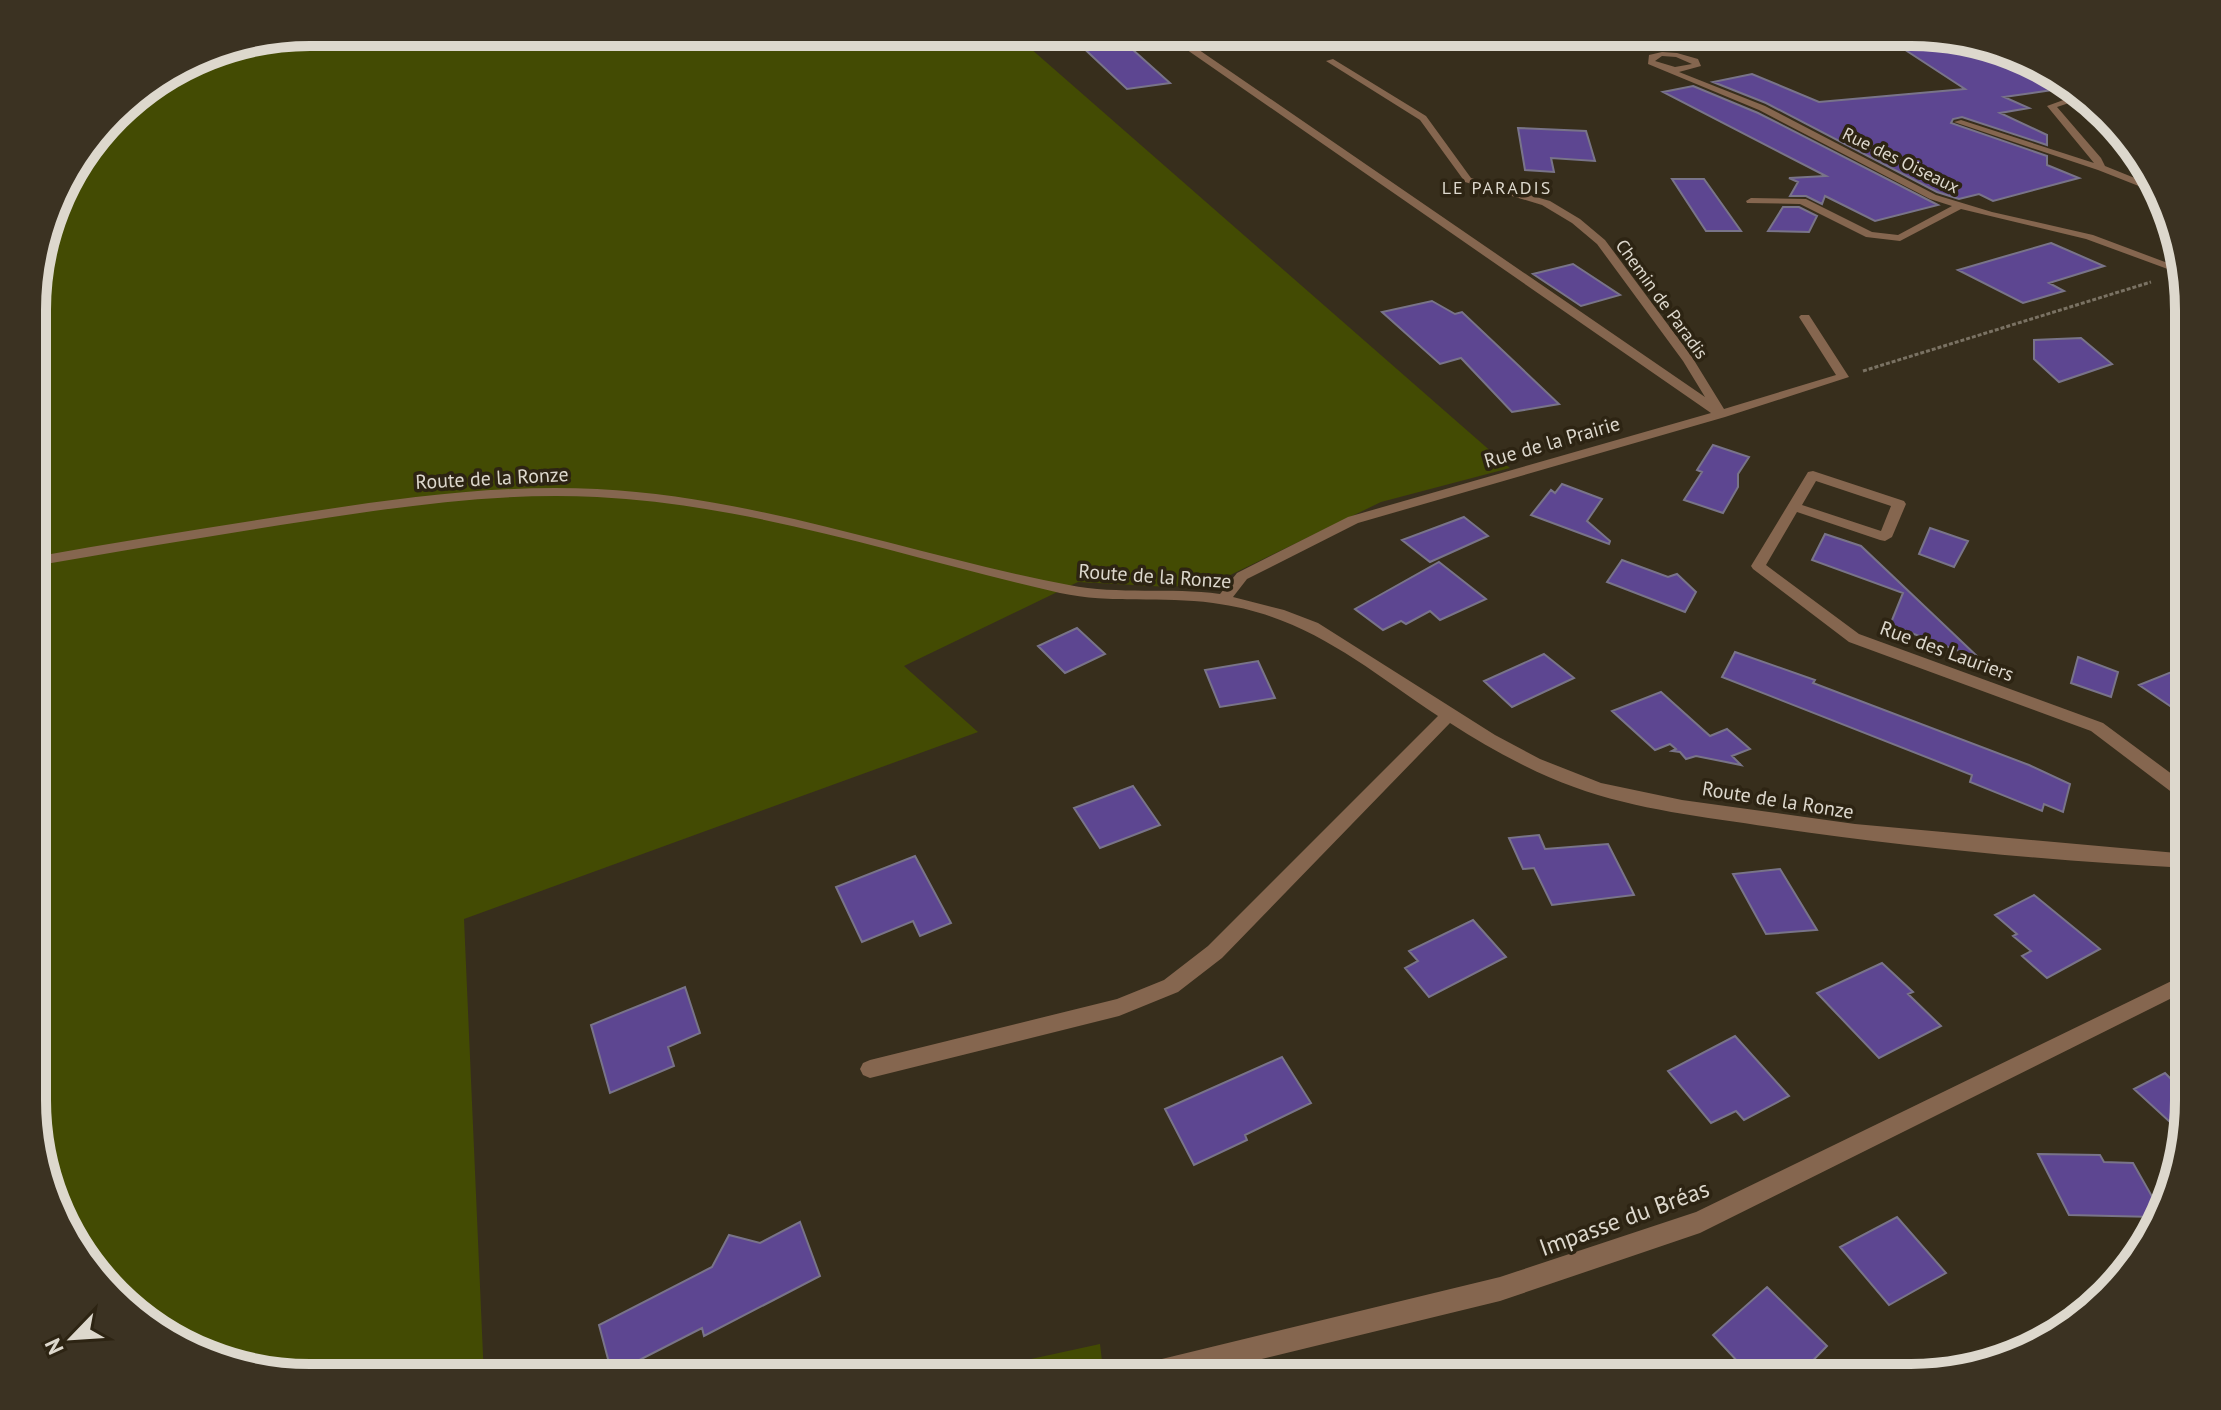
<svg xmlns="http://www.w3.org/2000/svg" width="2221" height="1410" font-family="'PT Sans',sans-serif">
	<rect width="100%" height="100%" fill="#372e1c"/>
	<path fill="#434b03" d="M310,32L1014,34L1510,468L1381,502L1216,582L1170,587L1078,582L904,666L978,732L464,919L484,1378H309L237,1368L156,1331L79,1254L34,1136V274L61,186L126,101L204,53Z
		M1100,1344L1104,1378H943Z"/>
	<path fill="#5d4691" stroke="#797489" stroke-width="2" d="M1113,32L1170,83L1127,89L1076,41L1084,40L1081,37Z
		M1941,36L2030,67L2024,68L2073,87L2004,97L2029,108L2000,113L2047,135V145L1962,117L1953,119L1951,123L2047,156V165L2079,178L1993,201L1979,194L1959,199L1937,192L1766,103L1713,82L1752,74L1819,102L1965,89L1893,42L1901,41L1896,38Z
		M1693,86L1758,113L1938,205L1875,221L1825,196L1822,204L1806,196H1790L1798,182L1789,178L1826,176L1663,92Z
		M1518,128L1586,131L1595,161L1551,158L1554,172L1525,170Z
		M1672,179H1704L1741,231H1706Z
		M1783,207H1799L1817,216L1809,232L1768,231Z
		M2051,243L2104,266L2049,283L2064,291L2023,303L1958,270Z
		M1573,264L1620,295L1581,306L1533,274Z
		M1432,301L1455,314L1462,312L1559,404L1512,412L1461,358L1440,364L1382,312Z
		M2081,338L2112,364L2059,382L2034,359V340Z
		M1713,445L1749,457L1738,474V487L1723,513L1684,500L1702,472L1697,470Z
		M1562,484L1602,499L1587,521L1610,541L1609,544L1531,515L1551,490L1555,493Z
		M1464,517L1488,536L1430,562L1402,540Z
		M1930,528L1968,541L1954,567L1919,554Z
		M1825,534L1861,546L1980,659L1890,625L1903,593L1812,560Z
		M1622,560L1668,577L1677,574L1696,592L1685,612L1607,582Z
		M1439,562L1486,599L1440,620L1430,611L1406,624L1401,621L1383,630L1355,609Z
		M1077,628L1105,654L1065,673L1038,646Z
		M1735,652L1815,680L1813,683L2029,765L2070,784L2063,812L2044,804L2042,811L1970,782L1972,775L1722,677Z
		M1544,654L1574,678L1512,707L1484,681Z
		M2078,657L2118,672L2111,697L2071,683Z
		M1258,661L1275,698L1220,707L1205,670Z
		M2174,671L2188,680V718L2139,685Z
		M1661,692L1710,736L1727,729L1750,749L1732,756L1741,765L1696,756L1686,759L1680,752L1672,751L1676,749L1670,744L1655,750L1612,711Z
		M1133,786L1160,825L1100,848L1074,808Z
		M1539,835L1545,849L1608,844L1634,895L1552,905L1534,868L1523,869L1509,838Z
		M915,856L951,923L920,936L913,921L862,942L836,887Z
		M1780,869L1817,930L1766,934L1733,874Z
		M2034,895L2100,949L2047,978L2022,956L2031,951L2013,936L2017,934L1995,915Z
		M1473,920L1506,957L1429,997L1405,968L1418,961L1409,951Z
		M1882,963L1913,992L1908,994L1941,1026L1879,1058L1817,993Z
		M685,987L700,1033L668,1047L674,1066L610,1093L591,1025Z
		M1735,1036L1789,1096L1744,1120L1736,1111L1711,1123L1668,1071Z
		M1282,1057L1311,1103L1245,1135L1247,1140L1194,1165L1165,1109Z
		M2188,1071V1118L2183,1134L2134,1089L2165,1073L2172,1080Z
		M2038,1154L2100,1155L2104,1162L2133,1163L2158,1207L2155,1217L2069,1215Z
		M1897,1217L1946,1273L1889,1305L1840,1247Z
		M800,1222L820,1276L704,1336L702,1328L612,1374L599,1325L712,1267L729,1235L760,1243Z
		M1767,1287L1827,1346L1797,1377H1752L1713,1335Z"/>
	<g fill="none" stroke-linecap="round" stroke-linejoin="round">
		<path stroke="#7a7263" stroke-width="3" stroke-dasharray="4 2" stroke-linecap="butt" d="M1863,371L2151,282"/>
		<path fill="#85664f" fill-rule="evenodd" d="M1180,41H1186L1705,397L1683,361L1597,244L1572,223L1542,205L1465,182L1420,120L1326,61L1333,59L1426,116L1471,178L1550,201L1580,219L1605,240L1692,357L1724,409L1836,375L1799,317L1801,315H1809L1849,377L1725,417L1358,523L1247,579L1233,597L1284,610L1318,623L1495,735L1540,759L1601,783L1682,800L1855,824L2188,854V868C2049,861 1908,847 1770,827C1705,817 1637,810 1574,787C1530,771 1489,748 1450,723L1222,958L1178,992L1119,1016L870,1078L863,1075L860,1069L863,1063L870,1060L1117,999L1164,980L1208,946L1438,716C1363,666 1306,615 1213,603C1162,596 1111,604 1060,593C907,558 755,505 597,497C500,492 403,506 307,521C216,535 125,550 34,566V557C123,541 213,527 302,513C400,498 498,484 597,489C759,497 911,555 1069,585C1119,595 1170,587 1220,594L1237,573L1348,517L1711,413L1180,45Z
			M1662,52L1677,53L1698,59L1701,66L1679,72L1765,106L1936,195L1992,212L2093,235L2181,268L2184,275L2086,239L1961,209L1900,241L1866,237L1800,204L1747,203L1746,201L1751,198L1806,199L1872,232L1898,235L1952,206L1930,199L1759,110L1648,64L1649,55ZM1662,56L1676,57L1692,64L1675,67L1655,61Z
			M2080,94L2084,98L2057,107L2101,158L2105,166L2157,187L2159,194L2098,170L1954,122L1961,120L2094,163L2047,106Z
			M1813,471L1904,501L1906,504L1892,537L1885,541L1880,540L1797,512L1766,565L1859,634L2103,723L2188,786V801L2182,800L2091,731L1849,642L1753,569L1751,566L1808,472ZM1816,481L1891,506L1881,531L1802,505Z
			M2188,973V990L1700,1233L1500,1301L1184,1378H1121L1124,1369L1133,1366L1500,1277L1696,1212Z"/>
	</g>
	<g text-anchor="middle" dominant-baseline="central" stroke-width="7" stroke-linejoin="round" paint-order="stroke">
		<g font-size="18" fill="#ddd8cd" stroke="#2d2413">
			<text transform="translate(1901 160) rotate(26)">Rue des Oiseaux</text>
			<text transform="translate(1662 299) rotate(54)">Chemin de Paradis</text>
		</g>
		<g font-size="18" letter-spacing="2" fill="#ddd8cd" stroke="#2d2413">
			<text x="1497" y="187">LE PARADIS</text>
		</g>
		<g font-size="20" fill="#ddd8cd" stroke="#2d2413">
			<text transform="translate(1552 442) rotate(-16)">Rue de la Prairie</text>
			<text transform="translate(492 478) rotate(-3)">Route de la Ronze</text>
			<text transform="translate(1155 576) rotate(4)">Route de la Ronze</text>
			<text transform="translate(1947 651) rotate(20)">Rue des Lauriers</text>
			<text transform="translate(1778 800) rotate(9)">Route de la Ronze</text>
		</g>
		<g font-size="24" fill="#ddd8cd" stroke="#2d2413">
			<text transform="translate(1624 1218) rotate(-20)">Impasse du Bréas</text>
		</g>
	</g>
	<path d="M0 0H2221V1410H0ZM310 46H1911A264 264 0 0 1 2175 310V1100A264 264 0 0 1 1911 1364H310A264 264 0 0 1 46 1100V310A264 264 0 0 1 310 46Z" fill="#3b3222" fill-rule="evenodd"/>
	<path fill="none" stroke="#ddd8cd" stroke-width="10" d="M310 46H1911A264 264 0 0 1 2175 310V1100A264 264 0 0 1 1911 1364H310A264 264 0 0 1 46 1100V310A264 264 0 0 1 310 46Z"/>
	<g transform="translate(72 1338) rotate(245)" stroke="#2d2413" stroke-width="6" paint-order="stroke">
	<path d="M0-6L14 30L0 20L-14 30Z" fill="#ddd8cd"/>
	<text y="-12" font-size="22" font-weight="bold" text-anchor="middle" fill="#ddd8cd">N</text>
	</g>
</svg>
